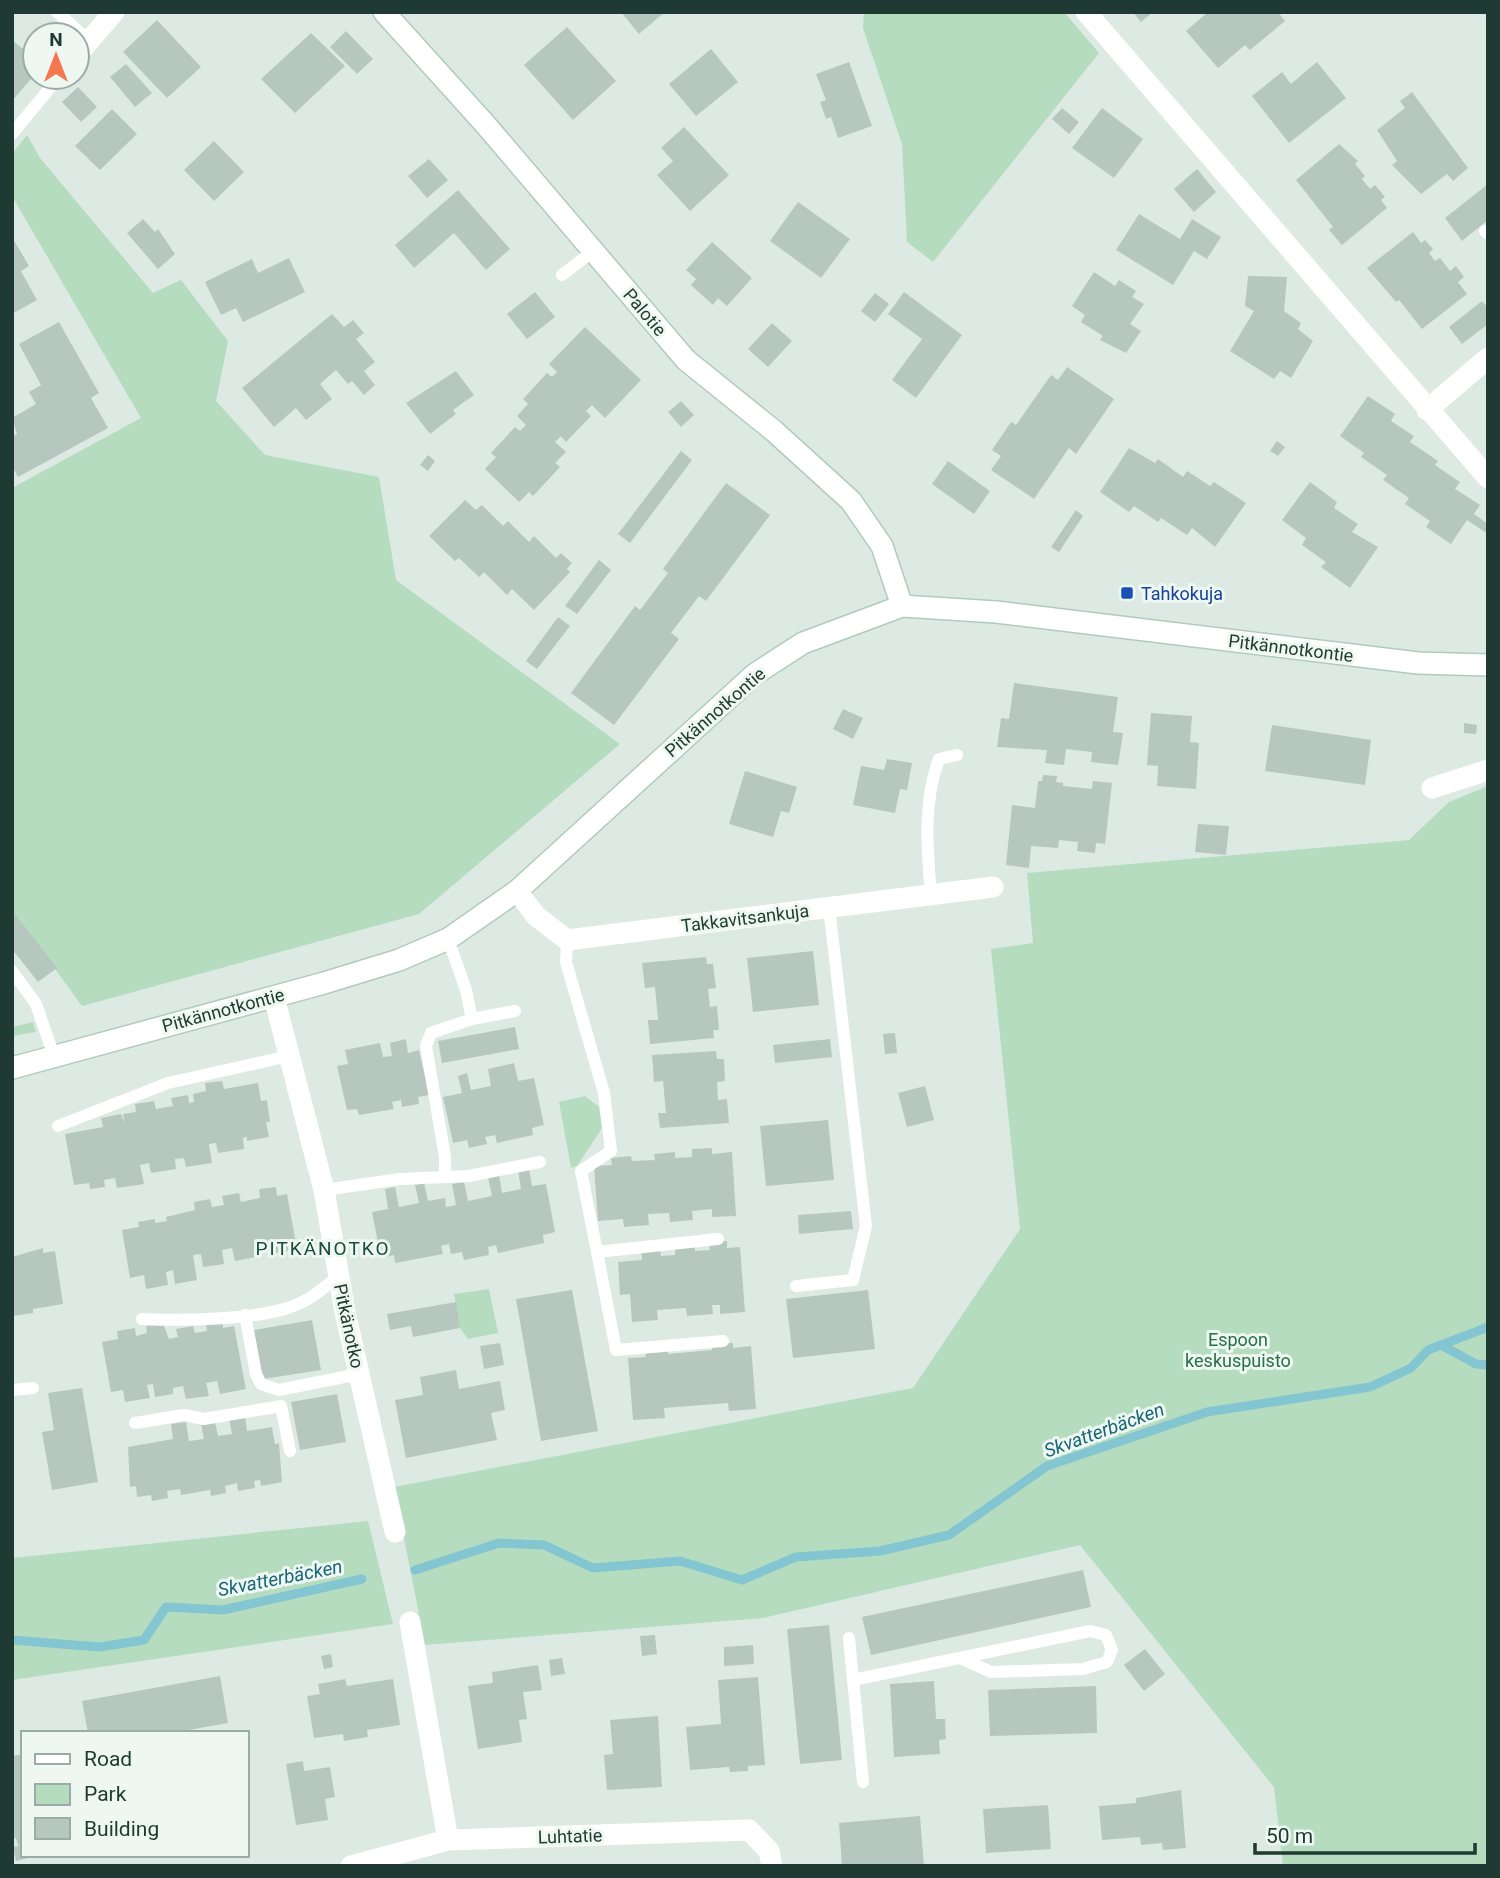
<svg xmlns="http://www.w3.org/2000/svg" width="1500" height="1878" font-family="Roboto,sans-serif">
	<rect width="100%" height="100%" fill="#ddeae4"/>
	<path fill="#b5dcbf" d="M864,12H1064L1099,53L933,262L907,242L902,144L863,28Z
		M27,135L40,158L153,293L181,280L228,341L216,401L265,455L379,477L396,580L620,744L419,914L82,1006L12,910V488L141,418L12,196V154Z
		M1488,786V1866H1283L1274,1787L1080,1545L763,1618L425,1645L394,1487L913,1388L1020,1229L991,949L1033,943L1027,873L1409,840L1449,802Z
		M33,1022L36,1032L12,1036V1027Z
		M585,1096L599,1107L602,1128L577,1166L571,1168L559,1102Z
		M489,1289L498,1333L468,1339L460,1328L454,1294Z
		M368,1521L393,1624L12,1680V1558Z"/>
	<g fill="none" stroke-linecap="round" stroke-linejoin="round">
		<path stroke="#83c6d2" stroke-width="9" d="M1441,1345L1476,1364L1488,1365
			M415,1570L499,1543L544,1545L593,1568L680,1561L742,1580L796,1557L880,1551L949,1535L1047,1466L1207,1412L1370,1387L1411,1368L1428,1350L1488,1327
			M12,1640L99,1647L144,1640L166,1607L223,1610L362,1579"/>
	</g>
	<path fill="#b6c7c0" d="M621,12H665L639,34Z
		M1133,12H1153L1141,22Z
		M1208,12H1278L1285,21L1250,50L1245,45L1218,68L1186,31Z
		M157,20L201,67L167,98L123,52Z
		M567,27L616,81L573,120L524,65Z
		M346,31L373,59L357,74L330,47Z
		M311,33L345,66L295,113L261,79Z
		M12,40L35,59V74L12,101Z
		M711,49L738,82L696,116L669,84Z
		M849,62L872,126L838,138L831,117L826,119L820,102L826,100L816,74Z
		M1317,62L1346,98L1289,143L1252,96L1282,72L1291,84Z
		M126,64L152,93L135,107L110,77Z
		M78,87L97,107L81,122L62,102Z
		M1412,92L1468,168L1453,181L1447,174L1421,194L1392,165L1397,161L1377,130L1405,108L1400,101Z
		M1062,108L1079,122L1069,134L1052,119Z
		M1102,108L1143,139L1114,178L1072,148Z
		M112,109L137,134L100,170L75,146Z
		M684,127L729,175L690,211L657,175L673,161L661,148Z
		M214,141L244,172L214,201L184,170Z
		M1339,144L1358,161L1355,164L1365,176L1362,179L1370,189L1375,185L1385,197L1381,200L1387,208L1342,245L1329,230L1333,227L1296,180Z
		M429,159L448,180L427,198L408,176Z
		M1197,169L1216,192L1194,212L1174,189Z
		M1488,184V220L1462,241L1445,218Z
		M458,190L510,249L486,270L454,233L414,268L395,245Z
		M798,202L850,239L821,278L770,241Z
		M1139,214L1180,239L1192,219L1221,237L1207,259L1194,251L1173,285L1116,250Z
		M143,219L155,232L158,229L175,254L158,269L127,233Z
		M1413,232L1421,243L1425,240L1433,249L1429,253L1435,261L1440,258L1450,271L1456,266L1464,277L1458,282L1467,294L1422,329L1399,300L1396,302L1367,268Z
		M12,237L29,266L21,271L37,300L12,314Z
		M712,242L752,278L727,306L718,298L713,305L691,285L696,279L686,270Z
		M289,258L305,292L243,322L236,308L221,315L205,282L252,259L258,273Z
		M1094,272L1115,286L1119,280L1136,291L1132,297L1144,304L1130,324L1141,331L1126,353L1100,340L1103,336L1081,322L1085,315L1072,306Z
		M1248,276L1287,277L1284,311L1301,323L1298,329L1313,341L1291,378L1280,371L1274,379L1230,351L1254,311L1245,306Z
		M535,292L555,317L527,339L507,314Z
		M904,292L962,335L916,398L892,380L922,339L888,314Z
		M875,293L889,304L875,322L861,311Z
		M1482,301L1488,308V324L1462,344L1449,327Z
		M332,314L344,327L353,320L364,333L356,339L375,362L364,371L375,385L364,395L352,381L348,384L336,370L320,384L332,399L306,420L296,408L274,427L242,388Z
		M59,322L99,393L91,398L108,428L18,477L12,466V437L17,434L12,418L36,404L29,392L41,385L19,344Z
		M772,323L792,341L768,367L748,349Z
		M585,327L641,380L605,418L592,405L586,411L591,416L566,442L561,436L555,442L566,452L555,463L560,467L533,496L529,492L519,502L485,469L496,457L491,453L515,427L520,431L526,425L517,416L528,404L523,399L547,373L552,377L557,372L549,364Z
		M1067,367L1114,399L1076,454L1069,448L1034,499L991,470L1001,456L992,450L1011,422L1016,425L1051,375L1058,380Z
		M456,371L474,395L453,410L456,414L430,434L406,403Z
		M1368,396L1395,414L1391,421L1414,436L1410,442L1438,461L1435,465L1460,482L1455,489L1480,505L1474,514L1488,524V534L1467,520L1451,544L1426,527L1430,521L1405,504L1409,498L1383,480L1387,475L1361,457L1364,453L1340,436Z
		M681,401L694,415L681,427L668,412Z
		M1277,441L1285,447L1278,456L1270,451Z
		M1129,448L1155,463L1158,459L1183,477L1187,471L1210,486L1214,482L1246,503L1215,547L1192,528L1187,535L1161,518L1158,522L1134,506L1129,512L1100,492Z
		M681,451L692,460L630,543L618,534Z
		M428,455L435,461L428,471L420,465Z
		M948,461L990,491L974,514L932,484Z
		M1310,482L1337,502L1334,508L1358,524L1352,532L1378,547L1350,588L1321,567L1326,562L1302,545L1306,538L1282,520Z
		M726,483L770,515L706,601L699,596L671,633L679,639L614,725L571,693L635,606L640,610L668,573L663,569Z
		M465,500L476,510L482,505L503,526L508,521L529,542L534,536L556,558L561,553L572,563L567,569L570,572L534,610L512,589L507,595L484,572L479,577L459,558L455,561L429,536Z
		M1076,510L1083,516L1059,552L1051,547Z
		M599,560L611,570L577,614L565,606Z
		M558,617L570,626L537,669L526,661Z
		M1014,683L1118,697L1113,732L1123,733L1118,765L1091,762L1092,752L1066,749L1064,765L1045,763L1047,750L997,747L1001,718L1009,719Z
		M843,709L863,718L853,739L833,729Z
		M1151,713L1192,716L1190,742L1199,743L1196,789L1157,786L1158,766L1147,765Z
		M1464,723L1477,725L1476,734L1464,733Z
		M1272,725L1371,740L1365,785L1265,771Z
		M887,759L912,763L907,790L900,789L895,813L853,805L861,766L884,770Z
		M745,771L797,787L789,813L781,811L773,837L729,824Z
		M1043,775L1057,776L1056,782L1063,783V786L1092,789L1093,781L1112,783L1105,844L1096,843L1095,853L1077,851L1078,842L1059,840L1058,848L1031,846L1029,868L1006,865L1012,805L1035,808L1038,781H1042Z
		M1198,824L1229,826L1226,855L1195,852Z
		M12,910L57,968L38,982L12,949Z
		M813,951L819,1005L753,1012L747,958Z
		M706,957L707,964H713L716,988L708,989L710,1007L717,1006L719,1030H713L714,1038L650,1044L648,1020H658L655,987L645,988L642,963Z
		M515,1027L519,1049L442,1063L438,1041Z
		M895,1033L897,1053L885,1054L883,1034Z
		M406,1039L408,1053L419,1050L429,1095L418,1097L419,1104L402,1107L401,1100L392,1102L394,1109L359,1115L357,1109L347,1110L337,1066L348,1064L345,1050L380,1043L383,1057L392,1056L390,1043Z
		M830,1039L832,1057L775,1063L773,1045Z
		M716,1051L717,1059H724L725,1081L717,1082L718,1100L727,1099L729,1123L660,1128L658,1113H666L663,1081L654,1082L652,1055Z
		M514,1063L518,1081L534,1078L544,1125L532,1128L533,1135L497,1143L495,1135L485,1137L487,1144L469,1148L467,1140L453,1143L443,1097L462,1093L458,1076L467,1073L471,1090L491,1086L488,1069Z
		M222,1081L224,1089L258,1083L261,1101L267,1100L270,1122H266L269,1137L247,1141V1137L243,1138L244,1149L218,1153L216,1143L209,1144L212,1163L186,1167L184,1158L175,1159L176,1169L151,1173L149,1163L140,1165L144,1184L117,1188L115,1178L104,1180L105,1187L90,1189L89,1183L74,1185L65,1134L103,1127L101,1118L121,1114L125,1123L123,1114L136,1112L135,1104L154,1101L156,1109L173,1106L171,1098L188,1095L189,1103L194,1102L193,1094L206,1091L205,1083Z
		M925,1086L934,1120L907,1127L898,1093Z
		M828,1120L834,1180L766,1186L760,1126Z
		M712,1148V1154L732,1152L736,1216L712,1217V1209L692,1211L693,1220L670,1222L669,1213L648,1214L649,1225L624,1227L623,1219L598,1221L594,1166L612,1165L611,1158L631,1156L632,1161L655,1160L654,1154L675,1152V1158L692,1157V1149Z
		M529,1168L532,1186L546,1184L555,1232L543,1235L544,1243L498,1253L496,1245L488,1247L489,1255L464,1260L462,1252L451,1254L449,1244L441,1246L443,1254L395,1263L394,1255L381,1258L372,1212L388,1209L385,1189L395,1187L399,1207L419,1203L415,1185L424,1183L428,1201L445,1198L446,1207L456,1205L452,1184L464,1182L468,1201L492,1196L488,1177L499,1175L502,1193L521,1189L518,1170Z
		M276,1187L277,1196L287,1194L297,1249L270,1254L268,1242L259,1243L261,1256L235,1261L232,1248L222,1250L224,1264L203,1267L201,1254L193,1255L197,1280L175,1284L173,1270L166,1272L168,1285L146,1289L144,1275L130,1278L122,1230L139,1227L138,1222L155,1219V1223L167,1221L166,1217L195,1210L194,1202L210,1199L212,1207L224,1205L222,1196L239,1193L241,1202L260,1198L259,1189Z
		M851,1211L853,1229L799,1234L798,1215Z
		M727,1241V1248L740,1247L745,1312L720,1314V1305H712L713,1314L687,1316L686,1308L657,1310L658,1320L632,1322L630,1294L620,1295L618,1262L642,1260L641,1250L660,1249L661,1256L675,1255V1246L695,1244V1251L710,1250L709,1242Z
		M43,1248V1253L55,1251L63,1304L33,1309V1313L12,1316V1257Z
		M572,1290L598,1431L541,1441L516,1299Z
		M868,1290L875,1349L793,1358L786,1299Z
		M456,1302L460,1328L413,1337L411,1326L390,1330L387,1314Z
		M312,1320L321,1370L263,1379L254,1330Z
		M222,1321L223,1328L234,1326L246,1389L220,1394L217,1381L206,1383L209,1396L186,1399L183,1386L173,1388V1394L155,1397L153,1384L147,1385L150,1398L125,1402L123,1390L111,1392L102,1342L118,1339L117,1331L135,1328L136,1336L147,1333L146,1326L163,1323L169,1339L178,1337L176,1329L193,1326L195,1333L207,1331L206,1324Z
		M500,1343L504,1365L484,1369L480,1346Z
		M733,1343V1348L751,1346L756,1409L729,1411L728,1403L664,1408L665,1418L633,1420L628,1358L646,1357L645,1351L668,1349V1354L712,1350V1344Z
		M456,1370L459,1389L500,1381L505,1410L491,1413L497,1440L406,1458L395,1400L423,1395L420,1377Z
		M82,1388L98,1482L52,1490L42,1432L54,1430L48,1393Z
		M337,1394L346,1442L300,1450L291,1402Z
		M245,1416L247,1431L272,1427L275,1444L279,1443L282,1482L261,1486L260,1480L254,1481L255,1488L238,1491L237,1483L225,1486L226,1493L211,1496L210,1490L181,1495L180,1489L167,1491L168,1498L152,1501L151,1495L137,1497L136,1486L130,1487L128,1447L173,1439L171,1424L186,1422L189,1441L204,1439L201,1423L215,1422L218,1436L232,1434L229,1418Z
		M1083,1570L1091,1607L871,1655L862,1617Z
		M829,1625L842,1760L800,1764L787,1629Z
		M655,1635L657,1654L642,1656L640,1636Z
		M753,1645L754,1664L724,1666V1647Z
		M1145,1649L1165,1674L1144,1691L1124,1665Z
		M331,1654L333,1667L324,1669L321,1656Z
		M562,1658L565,1674L551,1676L549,1660Z
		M538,1665L542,1690L523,1692L527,1719L519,1720L522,1742L478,1749L468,1686L493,1683L492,1672Z
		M220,1676L228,1723L172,1733H88L82,1701Z
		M758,1677L765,1765L748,1766V1771L730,1772L729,1767L690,1770L686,1727L721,1724L718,1680Z
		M345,1679L347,1686L393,1679L400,1725L367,1730L368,1737L344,1741L343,1734L314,1738L307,1696L320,1694L318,1684Z
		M934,1681L936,1719H945L946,1739L939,1740L940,1754L894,1757L890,1684Z
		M1096,1686L1097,1733L990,1736L988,1690Z
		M658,1716L662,1787L607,1790L604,1755L613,1754L610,1720Z
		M23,1754V1855L37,1856L16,1861L13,1847L18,1846L16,1838H12V1756Z
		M303,1761L304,1771L330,1767L335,1797L325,1799L328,1820L296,1825L286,1764Z
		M1181,1790L1186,1848L1163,1850L1162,1843L1141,1845L1140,1837L1102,1840L1099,1806L1136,1803V1798Z
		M1048,1805L1051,1849L986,1853L983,1809Z
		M920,1816L924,1866H842L839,1823Z"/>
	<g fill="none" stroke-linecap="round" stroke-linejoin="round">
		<g stroke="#b0cac0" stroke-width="24">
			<path id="secondary" d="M384,12L485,124L686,360L774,431L851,501L882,546L902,606
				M12,1068L324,983L399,960L448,939L517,891L755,674L803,643L902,606L996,612L1418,663L1488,665"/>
		</g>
		<path stroke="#fff" stroke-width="12" d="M57,12L89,41
			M12,134L59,77
			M1485,231L1488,234
			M562,275L593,251
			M931,895C927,850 923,801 939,759L957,755
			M448,939L466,990L472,1019
			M567,940L566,962L604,1093L611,1151L581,1171L597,1252L718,1239
			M12,971L36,1004L54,1056
			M58,1126L168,1083L289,1056
			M445,1177V1157L426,1046L431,1033L472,1019L515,1011
			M324,1190L400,1179L469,1176L540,1162
			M597,1252L616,1350L723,1341
			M796,1286L853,1280L866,1226L829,907
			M245,1315L256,1374L261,1384L279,1390L359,1374
			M142,1319C179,1321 265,1320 298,1304C313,1298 326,1286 338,1276
			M12,1390L33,1388
			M135,1423L184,1415L204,1419L281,1406L290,1451
			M849,1638L863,1782
			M853,1680L1090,1631L1106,1635L1112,1650L1107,1662L1083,1669L991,1672L960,1658"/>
		<path stroke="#fff" stroke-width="21" d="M1086,12L1488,478
			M77,55L114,12
			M1427,410L1488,358
			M1432,788L1488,770
			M517,891L536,916L567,940L993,887
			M274,997L324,1190L345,1312L395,1532
			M410,1622L448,1840
			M351,1866L448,1840L749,1830L769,1851L772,1866"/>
		<use href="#secondary" stroke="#fff" stroke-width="21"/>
	</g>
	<rect fill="#1a4fb4" stroke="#eef7f2" stroke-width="2.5" x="1120" y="586" width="14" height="14" rx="3.5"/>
	<g text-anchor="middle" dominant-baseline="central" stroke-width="6" stroke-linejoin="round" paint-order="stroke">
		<g font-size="18" fill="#1f3a32" stroke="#eef7f2">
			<text transform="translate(645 312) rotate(50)">Palotie</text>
			<text transform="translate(1291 648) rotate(7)">Pitkännotkontie</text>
			<text transform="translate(715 712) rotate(-41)">Pitkännotkontie</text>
			<text transform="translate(745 918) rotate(-7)">Takkavitsankuja</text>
			<text transform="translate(223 1010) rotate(-15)">Pitkännotkontie</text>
			<text transform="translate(349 1326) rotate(78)">Pitkänotko</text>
			<text transform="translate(570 1836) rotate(-2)">Luhtatie</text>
		</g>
		<g font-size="18" fill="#164399" stroke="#eef7f2" text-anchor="start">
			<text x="1141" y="593">Tahkokuja</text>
		</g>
		<g font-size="18" fill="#287144" stroke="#eef7f2">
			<text x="1238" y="1339">Espoon<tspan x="1238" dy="21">keskuspuisto</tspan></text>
		</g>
		<g font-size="19" letter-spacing="2" fill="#1a4c40" stroke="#eef7f2">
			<text x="323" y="1248">PITKÄNOTKO</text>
		</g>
		<g font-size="19" font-style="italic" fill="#186776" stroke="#eef7f2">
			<text transform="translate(1104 1430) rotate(-20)">Skvatterbäcken</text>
			<text transform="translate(280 1578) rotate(-11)">Skvatterbäcken</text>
		</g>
	</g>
	<rect width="1500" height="1878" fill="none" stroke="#1f3a32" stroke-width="28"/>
	<rect x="21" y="1731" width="228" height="126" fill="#eef7f2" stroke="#9baba5" stroke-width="2"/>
	<rect x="35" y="1754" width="35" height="10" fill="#ffffff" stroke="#9baba5" stroke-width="2"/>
	<text x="84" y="1766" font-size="21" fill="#1f3a32">Road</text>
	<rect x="35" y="1784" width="35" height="21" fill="#b5dcbf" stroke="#9baba5" stroke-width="2"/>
	<text x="84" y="1801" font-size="21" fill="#1f3a32">Park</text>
	<rect x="35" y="1818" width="35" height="21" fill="#b6c7c0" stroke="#9baba5" stroke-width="2"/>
	<text x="84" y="1836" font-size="21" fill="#1f3a32">Building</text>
	<g transform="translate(56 56)"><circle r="33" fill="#eef7f2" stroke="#9baba5" stroke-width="2"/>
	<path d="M0-5L12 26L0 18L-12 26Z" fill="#f6774f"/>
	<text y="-10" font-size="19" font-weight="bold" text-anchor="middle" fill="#1f3a32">N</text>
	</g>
	<path d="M1255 1843v10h220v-10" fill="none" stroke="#1f3a32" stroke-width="3.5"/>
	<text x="1266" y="1843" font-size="21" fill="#1f3a32" stroke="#eef7f2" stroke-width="5" paint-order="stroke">50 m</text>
</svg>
